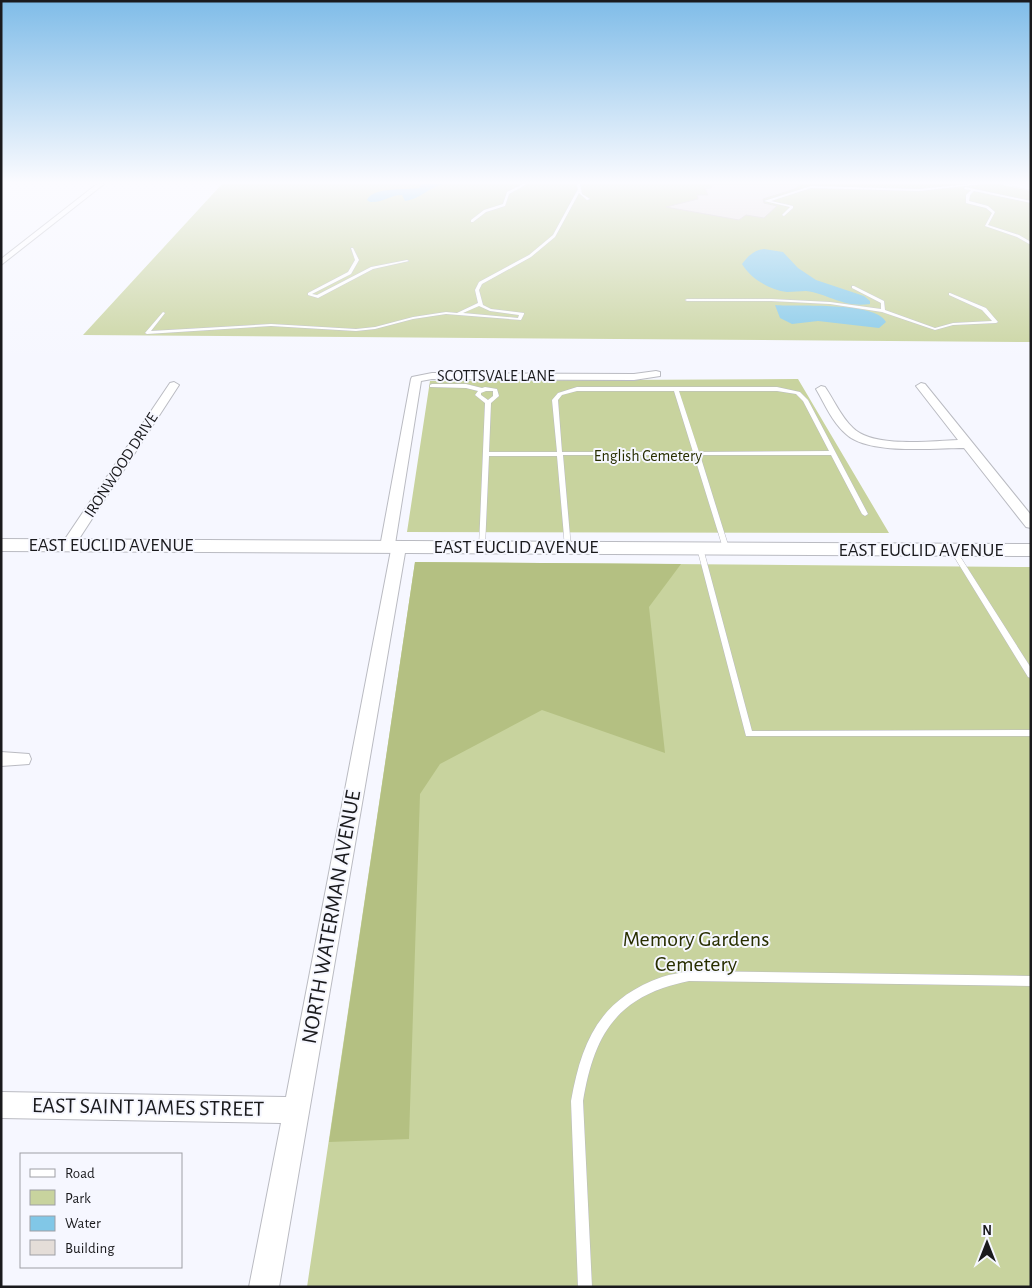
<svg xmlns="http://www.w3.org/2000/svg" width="1032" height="1288" font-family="'Alegreya Sans',sans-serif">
	<rect width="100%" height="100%" fill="#f6f7ff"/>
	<path fill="#c8d39e" d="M222,184H999L1031,191V342L83,335Z
		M798,379L889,533L407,532L430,381Z
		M415,562L1031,567V1287H307Z"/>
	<path fill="#b4c082" d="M415,562L681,564L649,607L665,753L542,710L440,764L420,794L409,1139L329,1142Z"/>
	<path fill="#81c7e7" d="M421,184H444C428,187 421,199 405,201L402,195C390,195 383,203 370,202L367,200C372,187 406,190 419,188Z
		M764,249L783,252L798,268L816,280L864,296L870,301V304C843,308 829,294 806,291C800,291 793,292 787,292C770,290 751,279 742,264C748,256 754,250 764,249Z
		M775,305C798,307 875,301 886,322L879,328L818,321L792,324L780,318Z"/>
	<path fill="#e4ddd8" stroke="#c8c0bc" d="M712,184H801L795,189L763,199L764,203L777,206L764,218L746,215L739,220L666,207L698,199L697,195H708L705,188H711Z"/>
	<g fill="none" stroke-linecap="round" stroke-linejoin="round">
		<g stroke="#babbc2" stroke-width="1">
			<path id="service" d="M523,184H527L509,194L505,206L486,212L473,222H471V220L484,210L503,204L507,192Z
				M576,184H580L582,194L590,199L587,200L579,193L555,237L531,257L482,284L479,290L483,305L491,309L524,313V314L521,320L446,314L413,319L375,329L356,331L271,326L147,334L145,333L163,312L165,313L151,331L271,324L356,329L375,327L413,317L446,312L457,313L478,303L475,290L479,282L529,255L553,235L578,189ZM479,306L490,311L519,315L518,318L463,313Z
				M970,184H983L919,191L811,188L771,201L793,206V208L784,216L782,215L790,207L764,201L811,186L919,189Z
				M965,187L1031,201V203L974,191L970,195L969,201L988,206L995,212L988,225L1019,235L1031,242V245L1017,237L985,226L992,213L986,208L966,203V195L971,190L964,189Z
				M351,248H353L359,260L351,274L312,294L317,295L371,267L407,260L409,261L373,269L318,298L308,295V293L348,272L355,260Z
				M852,286H854L884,301L885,310L935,328L953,323L992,321L982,310L949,295V293H950L986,308L998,322L996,323L953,325L935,330L882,312L830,304L771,301H687L685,300L687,299H771L830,302L881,309V303L852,288Z
				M432,384H466L482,388L485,387L497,389L499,396L491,403L489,452H557L552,400L558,393L577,387H777L800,392L808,400L868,514L865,516L862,514L831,455H700L729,548L726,550L723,548L694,455H563L571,548L568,550L565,548L557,456H489L485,547L484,548H480L479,547L485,403L475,395L478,391L466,388L430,387V385ZM486,391H493V396L488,400L481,395V393ZM577,391H674L693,452H562L558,400L562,395ZM679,391H777L796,394L803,401L829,451L699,452Z
				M700,546L703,548L752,731L1031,730V736H746L697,548Z
				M953,548L956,550L1031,668V678L1028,677L950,550Z
				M689,971L1031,976V986L689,981C680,983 671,985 663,988C608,1007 592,1048 583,1101L592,1287H578L571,1101C582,1040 600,999 662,977C671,974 680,973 689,971Z"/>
		</g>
		<g stroke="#babbc2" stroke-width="2">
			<path id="minor" d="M97,184H104L1,265V259Z
				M656,371L660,372V376L634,380L432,379L421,381L395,544H404L406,547L279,1287H249L281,1123L1,1118V1092L286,1097L391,550H382L380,547L411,379L412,377L432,373L634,374Z
				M174,382L179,385L75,545L73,548H63L61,545L170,383Z
				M921,383L925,384L1031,515V528L1026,527L964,448C934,448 868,455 846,434C832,422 825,404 816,389L821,386L825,387C834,400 841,417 853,428C873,448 931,441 958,440L916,386Z
				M1,752L29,754L31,759L29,764L1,766Z"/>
		</g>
		<g stroke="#babbc2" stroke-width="2">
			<path id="secondary" d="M1,539L1031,544V556L1,551Z"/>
		</g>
		<g stroke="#babbc2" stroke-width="1">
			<path id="primary" d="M1012,184H1031V190L1013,186Z"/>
		</g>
		<use href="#service" fill="#fff" fill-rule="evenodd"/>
		<use href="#minor" fill="#fff" fill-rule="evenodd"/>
		<use href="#secondary" fill="#fff" fill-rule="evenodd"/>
		<use href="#primary" fill="#fff" fill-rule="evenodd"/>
	</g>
	<linearGradient id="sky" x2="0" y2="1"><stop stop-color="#7fbce8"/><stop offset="0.5" stop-color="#fbfbff"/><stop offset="1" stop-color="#fbfbff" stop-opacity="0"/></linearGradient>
	<rect width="1032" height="365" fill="url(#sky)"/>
	<g text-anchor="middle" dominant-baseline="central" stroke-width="4" stroke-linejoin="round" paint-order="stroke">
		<g font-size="16" fill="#1a1a1d" stroke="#f6f7ff">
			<text x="496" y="376">SCOTTSVALE LANE</text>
			<text transform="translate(121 465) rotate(-57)">IRONWOOD DRIVE</text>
		</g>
		<g font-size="16" fill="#282e00" stroke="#f6f7ff">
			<text x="648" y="456">English Cemetery</text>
		</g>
		<g font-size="19" fill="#1a1a1d" stroke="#f6f7ff">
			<text x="111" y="545">EAST EUCLID AVENUE</text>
			<text x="516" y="547">EAST EUCLID AVENUE</text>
			<text x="921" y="550">EAST EUCLID AVENUE</text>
		</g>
		<g font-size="22" fill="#1a1a1d" stroke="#f6f7ff">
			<text transform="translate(331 917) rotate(-80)">NORTH WATERMAN AVENUE</text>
			<text transform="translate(148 1107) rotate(1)">EAST SAINT JAMES STREET</text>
		</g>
		<g font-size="22" fill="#282e00" stroke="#f6f7ff">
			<text x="696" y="939">Memory Gardens<tspan x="696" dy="25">Cemetery</tspan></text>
		</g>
	</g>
	<rect width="1032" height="1288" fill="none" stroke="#1a1a1d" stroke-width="5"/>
	<rect x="20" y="1153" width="162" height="115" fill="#f6f7ff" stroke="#9e9fa5"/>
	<rect x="30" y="1169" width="25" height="8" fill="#ffffff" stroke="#9e9fa5"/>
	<text x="65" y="1178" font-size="15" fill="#1a1a1d">Road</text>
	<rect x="30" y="1190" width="25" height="15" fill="#c8d39e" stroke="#9e9fa5"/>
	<text x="65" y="1203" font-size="15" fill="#1a1a1d">Park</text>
	<rect x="30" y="1216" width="25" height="15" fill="#81c7e7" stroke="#9e9fa5"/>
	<text x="65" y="1228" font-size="15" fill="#1a1a1d">Water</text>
	<rect x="30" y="1240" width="25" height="15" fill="#e4ddd8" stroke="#9e9fa5"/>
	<text x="65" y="1253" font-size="15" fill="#1a1a1d">Building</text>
	<g transform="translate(987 1243)" stroke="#f6f7ff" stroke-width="4" paint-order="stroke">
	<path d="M0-4L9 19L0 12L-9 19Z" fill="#1a1a1d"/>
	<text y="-8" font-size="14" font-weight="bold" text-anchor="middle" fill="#1a1a1d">N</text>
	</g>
</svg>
